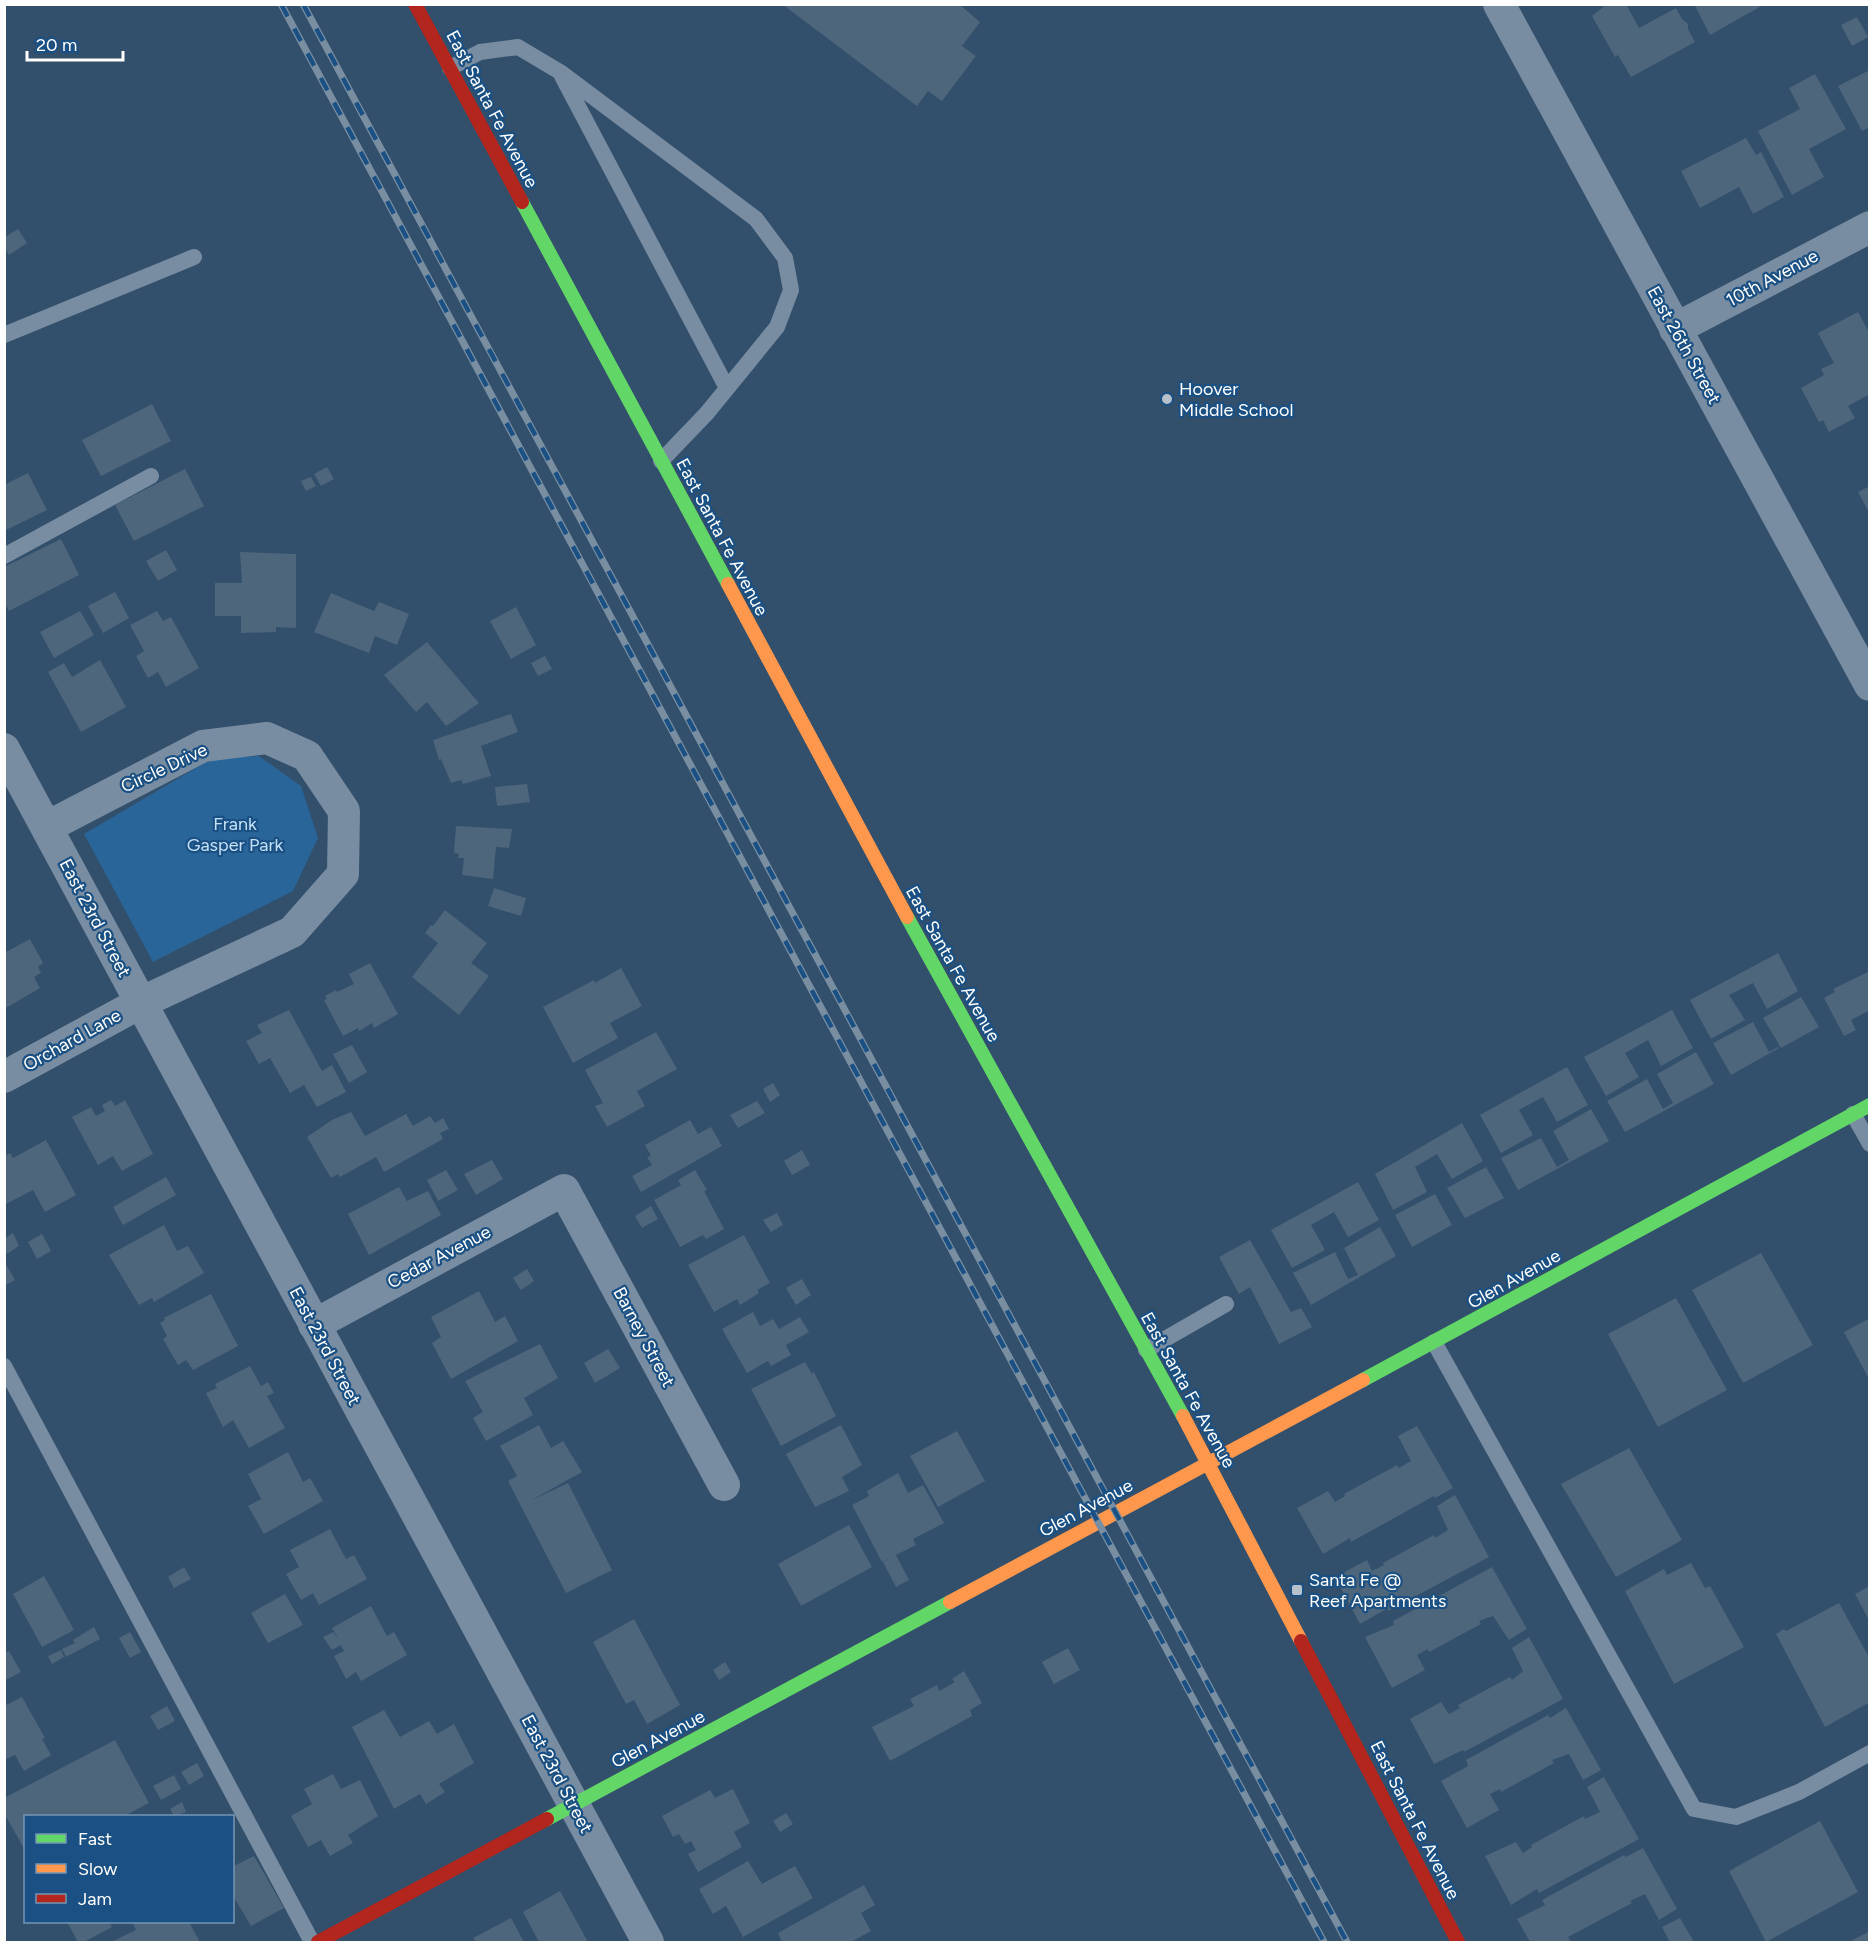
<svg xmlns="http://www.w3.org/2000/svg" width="1874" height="1947" font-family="Figtree,sans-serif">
	<rect width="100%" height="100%" fill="#324f6b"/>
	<path fill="#2a6599" d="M259,756L301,786L318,838L293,891L153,962L84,834L213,758Z"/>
	<path fill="#4e667c" d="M782,4H959L980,22L962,46L976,56L942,101L928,91L917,106Z
		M1607,4H1626L1639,28L1676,8L1682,19L1688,24V29L1695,42L1631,77L1618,55L1615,57L1592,16Z
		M1694,4H1765L1710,35Z
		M1857,17L1868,37L1852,46L1841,25Z
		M1870,70V127L1862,131L1838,86Z
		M1815,74L1846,129L1809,149L1824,177L1792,195L1758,131L1800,109L1789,88Z
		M1746,138L1756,155L1761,152L1784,197L1753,214L1739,187L1700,208L1681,171Z
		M18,229L27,243L9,255L5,248V237Z
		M1858,312L1870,334V394L1848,406L1855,418L1829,432L1823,420L1819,422L1801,388L1824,375L1821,369L1834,363L1818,333Z
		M152,404L171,441L101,476L82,440Z
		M327,467L334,479L321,486L314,474Z
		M185,469L204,506L134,541L115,505Z
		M28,473L47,510L4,531V485Z
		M311,477L316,486L306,491L301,481Z
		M1870,486V514L1858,492Z
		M61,539L79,575L9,611L4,601V567Z
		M166,550L177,570L158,581L146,561Z
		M240,552L296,554V628L276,627V632L241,633V616H215V583H242Z
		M115,592L129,618L103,633L88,606Z
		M331,593L374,611L379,602L409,614L397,645L375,636L369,653L314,632Z
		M516,607L536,645L511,659L490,621Z
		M80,611L94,635L54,658L40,632Z
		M157,611L163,621L171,617L199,668L166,687L158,672L148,678L136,656L144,651L130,625Z
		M427,642L479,703L446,726L427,702L416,712L384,675Z
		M545,656L552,669L538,676L531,663Z
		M100,660L126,707L81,732L48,672L64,663L72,677Z
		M511,714L518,732L481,746L491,776L463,784L461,780L451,783L441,759L439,760L433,740Z
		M527,784L530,802L497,806L495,787Z
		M456,826L512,829L509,848L496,847L493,879L462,875L464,858H458L459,854L454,853Z
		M494,888L526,898L521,916L488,906Z
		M445,910L487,943L471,963L489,976L459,1015L412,977L438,943L425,933L431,925L433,926Z
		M30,939L43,963L38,967L41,973L34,977L40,988L4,1009V953Z
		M1778,953L1798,991L1767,1009L1753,983L1729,995L1745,1020L1711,1039L1690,1000Z
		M370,963L398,1014L374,1028L372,1023L359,1031L358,1028L343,1036L324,1000L327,999L325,996L336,990L337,992L354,984L349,974Z
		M621,968L642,1006L610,1023L618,1038L573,1063L543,1007L594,980L595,983Z
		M1870,971V1010L1851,1020L1856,1030L1844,1036L1824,998L1835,992L1833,989Z
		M1801,997L1819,1027L1781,1048L1763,1018Z
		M289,1010L322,1071L332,1065L346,1092L317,1107L304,1085L290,1093L270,1058L259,1064L246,1041L262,1033L257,1025Z
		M1672,1010L1693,1048L1661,1066L1648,1040L1625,1053L1639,1077L1606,1096L1584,1057Z
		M1753,1022L1769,1052L1778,1047L1779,1048L1731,1075L1713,1043Z
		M656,1032L677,1069L637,1091L645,1106L607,1127L595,1106L603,1103L585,1070Z
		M352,1045L367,1072L349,1083L333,1054Z
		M1696,1052L1714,1084L1625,1132L1607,1101L1647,1079L1663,1109L1673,1103L1657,1074Z
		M1567,1067L1588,1105L1557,1122L1543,1097L1519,1110L1533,1135L1501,1153L1480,1115Z
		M773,1083L780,1095L770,1102L763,1089Z
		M111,1100L115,1106L125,1100L153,1154L122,1171L113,1156L98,1165L72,1117L91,1107L96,1116L105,1111L102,1105Z
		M757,1101L765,1113L738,1128L730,1115Z
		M1591,1109L1609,1141L1518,1190L1501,1158L1541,1138L1557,1167L1569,1160L1553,1131Z
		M351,1112L365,1136L406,1114L413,1126L430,1116L435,1123L443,1118L449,1129L440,1133L443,1139L384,1172L376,1157L340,1177L338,1174L331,1178L307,1137L332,1120Z
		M690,1120L698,1134L711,1127L722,1146L641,1192L632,1176L652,1165L647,1157L651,1156L645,1145Z
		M1462,1123L1483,1161L1452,1179L1437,1154L1415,1167L1427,1192L1393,1210L1375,1174Z
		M46,1140L76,1195L45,1212L33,1190L4,1205V1156L10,1153L13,1158Z
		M802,1150L810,1165L792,1175L784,1161Z
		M492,1160L503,1179L476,1195L464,1174Z
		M1486,1167L1504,1198L1465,1218L1447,1188Z
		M446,1170L458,1190L438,1201L427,1180Z
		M695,1170L707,1190L704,1191L724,1229L706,1239L703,1235L680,1247L654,1200L681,1185L678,1180Z
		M166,1177L176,1195L123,1225L113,1207Z
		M1358,1182L1379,1220L1348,1237L1334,1212L1311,1225L1325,1250L1292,1268L1271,1230Z
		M399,1187L407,1201L428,1191L441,1215L369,1255L348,1214Z
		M1435,1194L1452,1225L1412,1247L1395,1215Z
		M651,1206L658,1219L642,1228L635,1216Z
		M777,1213L783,1225L771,1232L763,1220Z
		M164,1225L177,1251L188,1246L204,1273L154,1302L152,1298L139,1305L109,1255Z
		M1380,1227L1396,1256L1311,1305L1293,1273L1335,1252L1348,1279L1358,1275L1344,1248Z
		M13,1233L19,1246L7,1254L5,1248V1238Z
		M42,1234L51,1251L37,1259L28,1242Z
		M744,1235L770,1283L757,1290L759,1293L740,1305L737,1299L714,1312L688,1265Z
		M1250,1240L1291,1312L1301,1308L1312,1327L1279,1344L1250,1287L1239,1294L1219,1257Z
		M1761,1253L1813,1345L1743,1383L1692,1290Z
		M4,1261L15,1280L4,1286Z
		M527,1269L534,1281L521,1290L513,1278Z
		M802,1279L811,1295L796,1305L786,1288Z
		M479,1291L495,1322L505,1316L518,1341L451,1379L432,1343L441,1337L431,1317Z
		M211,1294L238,1346L193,1370L186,1360L178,1365L163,1339L167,1336L160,1323L165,1320L164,1318Z
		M1676,1298L1727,1390L1658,1427L1608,1334Z
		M753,1312L760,1326L773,1319L779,1329L800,1317L809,1332L786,1345L791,1355L771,1366L768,1361L747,1373L722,1329Z
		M1870,1318V1381L1844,1332Z
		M540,1344L558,1378L524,1398L533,1415L486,1441L473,1418L483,1412L465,1381Z
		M608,1349L620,1368L595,1383L584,1363Z
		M805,1362L812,1374L814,1372L836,1416L781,1446L751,1389Z
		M250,1366L261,1386L268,1382L274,1393L267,1396L285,1428L249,1448L233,1420L223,1427L206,1393L217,1388L215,1384Z
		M539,1425L551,1448L563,1441L582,1472L530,1501L568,1483L612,1570L566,1593L508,1481L517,1476L500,1446Z
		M841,1425L862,1465L842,1477L849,1491L815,1507L786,1454Z
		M1417,1426L1453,1488L1435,1498L1434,1496L1351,1542L1350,1538L1323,1554L1297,1508L1328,1491L1335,1502L1345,1496L1344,1494L1397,1465L1399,1468L1411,1461L1398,1436Z
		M957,1431L985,1481L938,1507L910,1456Z
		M1629,1448L1682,1540L1616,1577L1561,1484Z
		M288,1452L303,1482L310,1478L323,1501L264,1534L248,1506L261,1499L248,1474Z
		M898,1473L908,1493L923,1485L944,1523L913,1539L916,1545L896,1555L909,1580L896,1587L883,1562L893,1557L882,1562L852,1505L869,1496L867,1491Z
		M1455,1495L1489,1557L1388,1611V1608L1360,1624L1335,1577L1367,1560L1372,1571L1384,1565L1383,1563L1434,1535L1435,1538L1448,1530L1437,1506Z
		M849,1525L872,1567L801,1606L778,1564Z
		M330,1529L346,1559L354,1555L367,1579L319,1605L313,1593L301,1600L286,1574L299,1567L290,1550Z
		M1691,1563L1705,1588L1710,1586L1744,1647L1674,1684L1625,1591L1664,1569L1667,1575Z
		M184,1567L191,1579L174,1588L168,1577Z
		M1492,1567L1527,1629L1509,1640L1493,1616L1479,1621L1481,1624L1429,1652L1428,1649L1417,1655L1425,1670L1392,1688L1365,1637L1394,1625L1393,1621Z
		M44,1576L74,1630L42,1647L13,1594Z
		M1870,1586V1622L1855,1594Z
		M285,1594L303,1625L268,1643L251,1613Z
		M1839,1603L1870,1659V1702L1825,1727L1776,1634L1784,1629L1786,1631Z
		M371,1606L387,1636L394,1632L407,1655L361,1681L356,1672L346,1679L334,1656L344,1651L341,1645L332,1650L323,1637L333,1632L339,1640L332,1628Z
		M634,1619L680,1705L647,1724L634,1700L626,1704L593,1642Z
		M94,1627L100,1639L66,1657L62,1649L75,1643L73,1640Z
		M130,1632L141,1652L130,1658L119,1638Z
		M1529,1637L1563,1699L1464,1752L1463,1750L1434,1764L1410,1719L1441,1702L1449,1714L1460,1708L1458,1705L1510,1677L1512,1680L1523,1671L1512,1648Z
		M1068,1648L1080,1670L1054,1684L1042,1662Z
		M61,1650L64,1657L52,1664L48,1656Z
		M9,1651L21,1672L4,1681V1654Z
		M725,1662L731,1672L719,1680L713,1670Z
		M964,1671L982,1703L970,1710L972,1716L890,1761L872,1727L914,1706L910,1699L937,1685L939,1691L955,1682L952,1679Z
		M22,1697L45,1738L42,1739L51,1755L24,1771L15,1755L4,1760V1706Z
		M167,1706L175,1721L158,1730L150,1716Z
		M1566,1708L1601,1770L1583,1780L1569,1754L1552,1760L1554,1763L1501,1792L1500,1789L1490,1794L1499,1810L1467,1828L1441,1781L1468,1766L1466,1760L1548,1715L1550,1718Z
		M384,1710L400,1737L429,1721L437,1734L454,1724L474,1763L439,1784L445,1792L426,1804L420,1794L394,1809L352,1727Z
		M115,1740L149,1803L124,1816H26V1852L4,1813V1798Z
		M197,1763L204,1776L189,1785L181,1772Z
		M333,1774L341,1789L360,1780L378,1816L348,1835L353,1843L330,1856L321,1840L308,1847L291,1816L312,1804L304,1789Z
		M174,1775L181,1789L161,1800L153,1786Z
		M1604,1777L1639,1839L1539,1893L1537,1889L1511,1905L1485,1856L1516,1842L1523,1853L1532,1847L1531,1845L1584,1816L1585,1819L1600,1812L1587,1787Z
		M733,1789L750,1823L734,1832L742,1847L698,1872L688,1854L696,1850L691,1841L685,1844L679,1834L673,1837L662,1816L710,1790L715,1798Z
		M182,1802L186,1812L174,1816L170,1809Z
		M786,1813L793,1824L780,1832L773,1821Z
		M1820,1821L1858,1892L1766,1942L1729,1871Z
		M1643,1848L1677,1909L1659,1920L1645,1894L1630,1901L1632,1903L1568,1937L1571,1942H1530L1517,1919L1545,1905L1542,1900L1624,1855L1626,1857Z
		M254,1856L284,1908L251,1926L232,1894V1867Z
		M748,1861L762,1884L795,1866L813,1898L743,1937L726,1906L713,1914L699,1889Z
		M864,1885L875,1905L861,1913L871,1931L851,1942H782L778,1933Z
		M560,1891L588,1942H539L523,1912Z
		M511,1918L524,1942H476L473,1938Z
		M1680,1918L1694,1942H1670L1662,1927Z
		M67,1922H109L112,1927L84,1942H78Z
		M132,1922H189L200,1942H111L136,1930Z
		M1870,1931V1942H1849Z"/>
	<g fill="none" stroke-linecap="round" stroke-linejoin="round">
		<path stroke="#788da1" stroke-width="16" d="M450,68L480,52L518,47L560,72L756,219L785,258L791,290L777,327L707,413L661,461
			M562,76L727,388
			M4,335L194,257
			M4,556L151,476
			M1853,1114L1870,1144
			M1434,1342L1694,1809L1736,1817L1799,1792L1870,1753
			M1146,1350L1226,1304
			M4,1366L312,1942"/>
		<path stroke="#788da1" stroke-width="32" d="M1499,4L1870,685
			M1675,329L1870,227
			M4,749L648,1942
			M4,1077L140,1003L292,932L343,874L344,811L307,756L267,738L203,746L47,827
			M314,1325L564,1190L724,1485"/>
		<path stroke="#63d668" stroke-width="14" d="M522,202L728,584
			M907,917L1183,1416
			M1363,1380L1870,1105
			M547,1819L950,1602"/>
		<path stroke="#ff974d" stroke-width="14" d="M728,584L907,917
			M1183,1416L1301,1641
			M950,1602L1363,1380"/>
		<path stroke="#b3261e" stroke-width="14" d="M415,4L522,202
			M1301,1641L1458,1942
			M318,1942L547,1819"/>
		<g stroke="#798ea1" stroke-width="7">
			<path id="rail" d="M281,4L1324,1942
				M303,4L1347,1942"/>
		</g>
		<use href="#rail" stroke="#1a5083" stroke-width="4.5" stroke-dasharray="14" stroke-linecap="butt"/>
	</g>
	<g fill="#b7c1cb" stroke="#1a5083" stroke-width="2">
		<circle cx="1167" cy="399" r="6"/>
		<rect x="1291" y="1584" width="12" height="12" rx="3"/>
	</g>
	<g text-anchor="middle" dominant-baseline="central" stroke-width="4.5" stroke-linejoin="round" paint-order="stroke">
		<g font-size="18" fill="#fff" stroke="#1a5083">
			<text transform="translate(492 109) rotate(62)">East Santa Fe Avenue</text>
			<text transform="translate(1772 278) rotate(-28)">10th Avenue</text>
			<text transform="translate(1684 345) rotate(61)">East 26th Street</text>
			<text transform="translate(722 537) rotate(62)">East Santa Fe Avenue</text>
			<text transform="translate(164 768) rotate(-25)">Circle Drive</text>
			<text transform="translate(95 918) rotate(62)">East 23rd Street</text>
			<text transform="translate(953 964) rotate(61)">East Santa Fe Avenue</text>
			<text transform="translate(72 1040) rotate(-29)">Orchard Lane</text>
			<text transform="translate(439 1257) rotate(-28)">Cedar Avenue</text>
			<text transform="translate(1514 1279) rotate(-29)">Glen Avenue</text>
			<text transform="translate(644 1337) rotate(62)">Barney Street</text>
			<text transform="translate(325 1346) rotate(62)">East 23rd Street</text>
			<text transform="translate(1188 1390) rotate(61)">East Santa Fe Avenue</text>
			<text transform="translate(1086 1508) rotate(-28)">Glen Avenue</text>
			<text transform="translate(658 1739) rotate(-28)">Glen Avenue</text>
			<text transform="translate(557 1774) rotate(62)">East 23rd Street</text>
			<text transform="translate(1415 1820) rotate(63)">East Santa Fe Avenue</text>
		</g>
		<g font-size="18" fill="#fff" stroke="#1a5083" text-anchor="start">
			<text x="1179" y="389">Hoover<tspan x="1179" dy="21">Middle School</tspan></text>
			<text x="1309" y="1580">Santa Fe @<tspan x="1309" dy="21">Reef Apartments</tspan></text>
		</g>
		<g font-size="18" fill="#c3e0f8" stroke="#1a5083">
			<text x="235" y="824">Frank<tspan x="235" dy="21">Gasper Park</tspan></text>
		</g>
	</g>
	<rect width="1874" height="1947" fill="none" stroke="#ffffff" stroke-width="12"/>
	<rect x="24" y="1815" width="210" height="108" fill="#1a5083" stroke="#7696b5" stroke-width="1.5"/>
	<rect x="36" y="1834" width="30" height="9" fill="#63d668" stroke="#7696b5" stroke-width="1.5"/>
	<text x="78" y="1845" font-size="18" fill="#ffffff">Fast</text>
	<rect x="36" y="1864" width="30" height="9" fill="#ff974d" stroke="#7696b5" stroke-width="1.5"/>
	<text x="78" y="1875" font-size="18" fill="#ffffff">Slow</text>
	<rect x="36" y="1894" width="30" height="9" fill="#b3261e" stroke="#7696b5" stroke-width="1.5"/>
	<text x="78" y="1905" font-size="18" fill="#ffffff">Jam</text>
	<path d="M27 51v9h96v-9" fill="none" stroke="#ffffff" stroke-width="3"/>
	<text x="36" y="51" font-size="18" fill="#ffffff" stroke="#1a5083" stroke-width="4.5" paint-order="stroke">20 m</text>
</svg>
